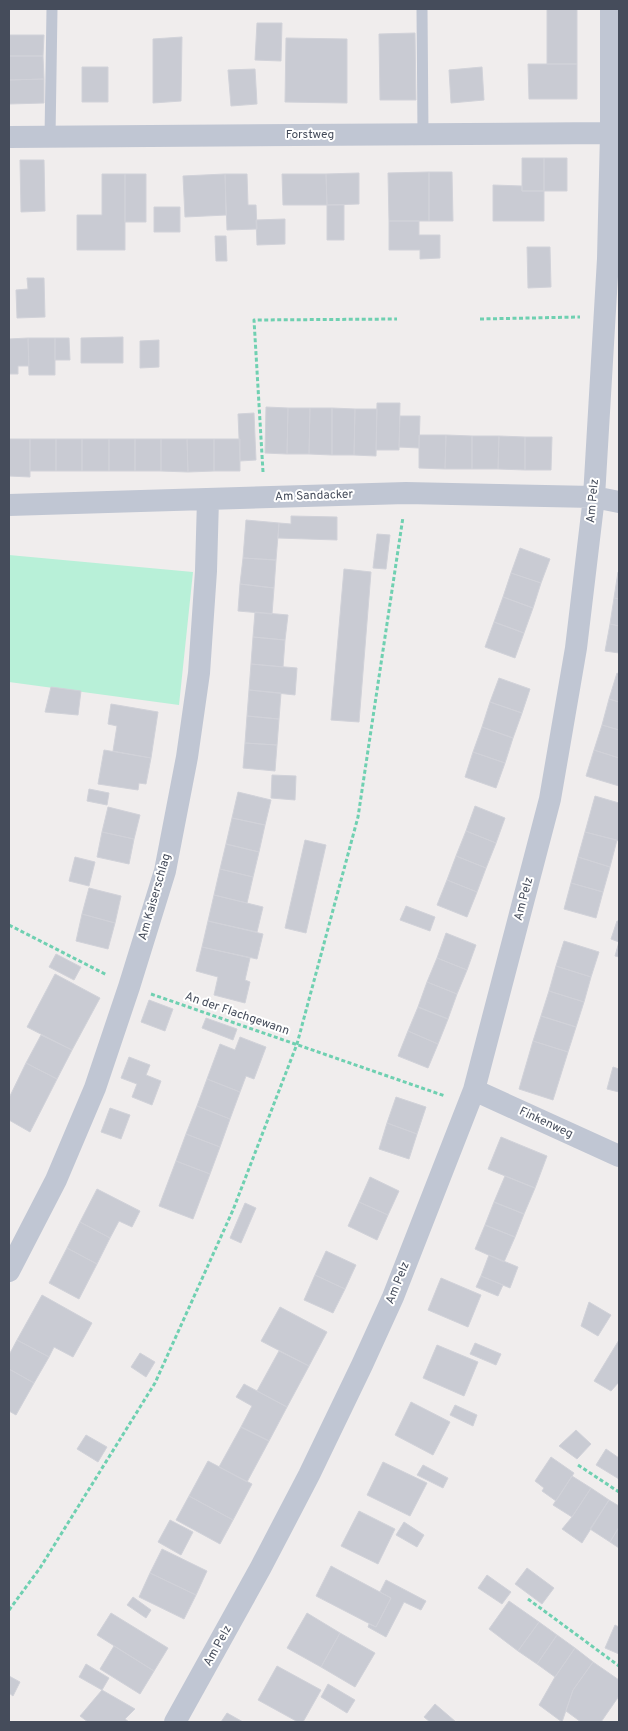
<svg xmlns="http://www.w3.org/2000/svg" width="628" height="1731" font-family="Overpass,sans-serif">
	<rect width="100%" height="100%" fill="#f0eded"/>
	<path fill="#b8f0d8" d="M9,555L193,572L179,705L9,682Z"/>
	<path fill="#c9cbd3" stroke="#d1d2d9" d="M547,9H577V64H547Z
		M257,23H282L281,61L255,60Z
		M415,33L416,100H380L379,34Z
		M9,35H44L43,56H9Z
		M182,37L181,101L153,103V39Z
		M286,38L347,39V103L285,102Z
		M9,56H43L44,79L9,80Z
		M528,64H577V99H529Z
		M82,67H108V102H82Z
		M482,67L484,100L451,103L449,70Z
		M255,69L257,104L231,106L228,70Z
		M44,79V103L9,104V80Z
		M522,158H544V191H522Z
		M544,158H567V191H544Z
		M20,160H44L45,211L21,212Z
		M429,172H452L453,221H429Z
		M429,172V221H389L388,173Z
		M359,173V204L327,205L326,174Z
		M102,174H125V250H77V215H102Z
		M125,174H146V222H125Z
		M225,174H247L248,205H256L257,229L227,230Z
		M225,174L226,215L185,217L183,176Z
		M282,174H326L327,205H283Z
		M493,185L522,186V191H544V221H493Z
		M327,205H344V240H327Z
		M154,207H180V232H154Z
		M285,219V244L257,245L256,220Z
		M389,221H419V235H440V258L420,259V250H389Z
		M215,236H226L227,261H216Z
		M527,247H550L551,287L528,288Z
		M27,278H44L45,317L17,318L16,290L28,289Z
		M123,337V363H81V338Z
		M28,338L29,366H18V374H9V339Z
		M28,338H55V375H29Z
		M55,338H69L70,360H55Z
		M159,340V367L140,368V341Z
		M377,403H400L399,450H376Z
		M266,407L288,408L287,454L265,453Z
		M288,408H310L309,454H287Z
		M310,408H332V455L309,454Z
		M332,408L355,409L354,455H332Z
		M355,409H377L376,456L354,455Z
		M254,413L256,460L240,461L238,414Z
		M400,416H420L419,448L399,447Z
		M419,435H446L445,469L419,468Z
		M446,435L472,436V469H445Z
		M472,436H499L498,469H472Z
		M499,436L525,437V470L498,469Z
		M525,437H552L551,470H525Z
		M9,439H30V477L9,476Z
		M30,439H56V471H30Z
		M56,439H82V471H56Z
		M82,439H109V471H82Z
		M109,439H135V471H109Z
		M135,439H161V471H135Z
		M161,439H187L188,472L161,471Z
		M187,439H214V471L188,472Z
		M214,439H240V471H214Z
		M291,516L337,517V540L278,538L279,523L291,524Z
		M246,520L279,523L276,560L243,558Z
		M377,534L390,535L386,569L373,568Z
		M520,548L550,559L541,583L511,573Z
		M243,558L276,560L274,588L240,584Z
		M344,569L371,572L359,722L331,720Z
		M618,572H619V599L614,598Z
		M511,573L541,583L533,608L503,597Z
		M240,584L274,588L272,614L238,611Z
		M503,597L533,608L524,633L494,622Z
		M614,598L619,599V626L610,624Z
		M255,612L288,615L285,640L253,637Z
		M494,622L524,633L515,658L485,647Z
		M610,624L619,626V653L605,651Z
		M253,637L285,640L283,667L251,664Z
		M251,664L297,668L295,695L249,690Z
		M617,673L619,674V702L609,699Z
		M499,678L530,689L522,713L490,702Z
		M51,687L81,691L78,715L45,712Z
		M249,690L281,693L279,719L247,716Z
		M609,699L619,702V730L602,725Z
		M490,702L522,713L513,738L482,727Z
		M111,704L158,712L151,758L113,751L117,726L108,724Z
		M247,716L279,719L277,745L245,743Z
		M602,725L619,730V758L594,750Z
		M482,727L513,738L505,763L473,752Z
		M245,743L277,745L275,771L243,768Z
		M104,750L151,758L146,784L139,783L138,790L98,784Z
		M594,750L619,758V786L586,776Z
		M473,752L505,763L496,788L465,777Z
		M272,775L296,776L295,800L271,798Z
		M89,789L109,793L107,805L87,801Z
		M238,792L271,800L265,825L232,818Z
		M595,796L619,803V841L585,832Z
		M475,806L505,818L496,843L466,831Z
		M108,807L140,815L134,839L102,832Z
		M232,818L265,825L259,852L226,844Z
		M466,831L496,843L486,868L456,856Z
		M102,832L134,839L129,864L97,857Z
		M585,832L617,840L610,867L578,857Z
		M305,840L326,845L306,933L285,928Z
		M226,844L259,852L253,877L220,869Z
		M456,856L486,868L477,892L447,880Z
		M75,857L95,862L89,886L69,881Z
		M578,857L610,867L603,892L571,883Z
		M220,869L253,877L247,903L214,895Z
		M447,880L477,892L467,917L437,905Z
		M571,883L603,892L596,918L564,909Z
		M89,888L121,896L115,923L82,914Z
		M214,895L263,907L257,932L208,921Z
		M406,906L435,917L430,931L400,920Z
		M82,914L115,923L108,949L76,941Z
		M208,921L263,934L257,959L202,947Z
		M617,921H619V957L615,956L619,942L611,939Z
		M446,933L476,945L467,970L437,958Z
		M564,941L599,952L591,977L556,966Z
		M202,947L250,958L245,980L250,982L245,1003L214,995L218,977L196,971Z
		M56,954L81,967L74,980L49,967Z
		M437,958L467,970L457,994L427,982Z
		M556,966L591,977L584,1002L549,991Z
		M55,974L100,998L72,1050L27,1027Z
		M427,982L457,994L448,1019L418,1007Z
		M549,991L584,1002L576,1027L541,1016Z
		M149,1000L173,1009L165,1031L141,1022Z
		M418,1007L448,1019L438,1044L408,1031Z
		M541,1016L576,1027L568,1052L533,1041Z
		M206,1018L237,1029L233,1040L202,1028Z
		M408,1031L438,1044L428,1068L398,1056Z
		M41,1035L72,1050L57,1079L26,1063Z
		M240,1037L266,1047L254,1079L246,1076L240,1092L207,1079L220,1044L235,1050Z
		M533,1041L568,1052L553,1100L519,1089Z
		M129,1057L150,1065L146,1075L161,1081L152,1105L132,1097L137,1084L121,1078Z
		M26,1063L57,1079L30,1132L9,1120V1098Z
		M613,1067L619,1069V1092L607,1089Z
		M207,1079L240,1092L230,1119L197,1106Z
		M396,1097L426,1107L417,1134L387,1123Z
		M197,1106L230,1119L220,1147L186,1134Z
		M110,1108L130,1115L121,1139L101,1132Z
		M387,1123L417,1134L409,1159L379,1149Z
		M186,1134L220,1147L210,1174L176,1161Z
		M501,1137L547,1156L535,1188L488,1169Z
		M176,1161L210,1174L193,1219L159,1206Z
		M505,1176L535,1188L524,1214L494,1202Z
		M370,1177L399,1191L388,1215L359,1202Z
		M97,1189L140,1211L132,1227L119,1221L110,1238L80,1222Z
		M359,1202L388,1215L377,1240L348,1226Z
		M494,1202L524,1214L515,1237L485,1225Z
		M245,1203L256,1208L241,1243L230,1238Z
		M80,1222L110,1238L97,1264L67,1248Z
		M485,1225L515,1237L504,1262L475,1249Z
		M67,1248L97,1264L79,1299L49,1283Z
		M326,1251L356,1265L345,1289L315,1275Z
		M489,1255L518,1267L510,1288L481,1276Z
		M315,1275L345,1289L333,1313L304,1300Z
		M481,1276L503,1285L498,1296L476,1287Z
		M441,1278L481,1295L468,1327L428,1310Z
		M42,1295L92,1323L73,1357L54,1347L49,1357L17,1340Z
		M589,1302L611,1315L598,1336L581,1326Z
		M280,1307L327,1332L309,1366L261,1341Z
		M17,1340L49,1357L34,1383L9,1369V1355Z
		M619,1340V1382L611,1391L594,1381Z
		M475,1343L501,1354L496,1365L470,1354Z
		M437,1345L478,1362L464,1396L423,1378Z
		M279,1351L309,1366L287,1407L257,1391Z
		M140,1353L155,1362L146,1377L131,1367Z
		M9,1369L34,1383L16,1415L9,1411Z
		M244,1384L287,1407L269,1441L241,1427L252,1406L236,1397Z
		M411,1402L450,1422L433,1455L395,1435Z
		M455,1405L477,1415L473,1426L450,1415Z
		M241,1427L269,1441L247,1482L219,1467Z
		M576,1430L591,1444L577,1459L559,1446Z
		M86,1435L107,1447L98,1462L77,1449Z
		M606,1449L619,1458V1479L596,1465Z
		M551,1457L574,1473L556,1501L542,1491L544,1488L535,1481Z
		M208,1461L252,1484L233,1520L189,1496Z
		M383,1462L427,1483L410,1516L367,1495Z
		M423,1465L448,1478L443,1488L417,1475Z
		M572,1476L591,1488L572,1517L553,1505Z
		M591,1488L609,1500L582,1543L562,1529L572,1517Z
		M189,1496L233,1520L220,1544L176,1520Z
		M609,1500L619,1506V1527L610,1542L590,1529Z
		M359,1511L395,1529L378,1564L341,1546Z
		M170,1520L193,1532L181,1555L158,1542Z
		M404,1522L424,1535L417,1547L396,1535Z
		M619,1527V1548L610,1542Z
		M162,1549L207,1571L196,1595L150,1573Z
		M331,1566L391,1598L376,1627L316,1596Z
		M527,1568L554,1588L542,1604L515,1584Z
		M150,1573L196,1595L184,1619L139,1597Z
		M487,1575L511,1592L502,1604L478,1588Z
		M386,1580L426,1601L421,1610L404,1602L386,1637L368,1627L369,1624L376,1627L391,1598L380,1592Z
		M133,1597L151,1610L146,1618L127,1605Z
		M509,1601L539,1622L518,1651L489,1629Z
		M111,1613L168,1648L154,1671L97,1635Z
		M307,1613L340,1633L321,1667L287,1648Z
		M539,1622L557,1635L537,1664L518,1651Z
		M615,1625L619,1627V1654L605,1648Z
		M340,1633L375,1653L355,1687L321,1667Z
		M557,1635L575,1648L555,1677L537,1664Z
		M114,1646L154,1671L140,1694L100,1669Z
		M575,1648L593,1662L573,1690L562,1722L539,1705L555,1677Z
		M593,1662L619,1680V1696L601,1722H581L566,1711L573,1690Z
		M86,1664L109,1678L102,1690L79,1677Z
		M277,1666L321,1690L303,1722H298L258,1700Z
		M9,1676L20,1682L13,1696L9,1693Z
		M328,1684L355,1700L347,1713L321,1697Z
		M102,1690L135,1709L125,1719L129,1722H88L80,1716Z
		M435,1704L456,1722H430L424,1717Z
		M227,1713L243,1722H221Z"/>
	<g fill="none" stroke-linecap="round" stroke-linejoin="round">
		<path stroke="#6fd0b1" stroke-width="3" stroke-dasharray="4 2.5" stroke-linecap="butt" d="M480,319L580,317
			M263,472L254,320L397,319
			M9,925L107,975
			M151,994L445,1096
			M578,1465L619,1492
			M528,1599L619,1666
			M9,1610L40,1568L155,1383L233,1210L297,1044L358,817L403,517"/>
		<path stroke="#c0c6d3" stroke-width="11" d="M422,9L423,134
			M50,137L52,9"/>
		<path stroke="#c0c6d3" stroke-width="22" d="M9,137L611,133
			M9,505L406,493L594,497L619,502
			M474,1090L619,1156
			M9,1271L56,1180L95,1088L129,987L165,871L187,757L199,673L206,571L208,499
			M175,1722L261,1567L309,1475L362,1365L393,1297L474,1090L550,799L576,648L594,497L608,259L611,133V9"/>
	</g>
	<g text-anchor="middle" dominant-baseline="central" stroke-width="4" stroke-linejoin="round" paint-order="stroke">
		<g font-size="12" fill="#454c5b" stroke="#fff">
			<text x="310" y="135">Forstweg</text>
			<text transform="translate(314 496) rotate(-2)">Am Sandacker</text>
			<text transform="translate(593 501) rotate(-85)">Am Pelz</text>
			<text transform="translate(155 897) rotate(-74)">Am Kaiserschlag</text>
			<text transform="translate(524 899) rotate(-75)">Am Pelz</text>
			<text transform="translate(237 1014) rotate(19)">An der Flachgewann</text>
			<text transform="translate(546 1123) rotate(25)">Finkenweg</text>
			<text transform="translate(398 1283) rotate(-68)">Am Pelz</text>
			<text transform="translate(218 1646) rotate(-61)">Am Pelz</text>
		</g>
	</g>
	<rect width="628" height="1731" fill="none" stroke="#454c5b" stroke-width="20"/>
</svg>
